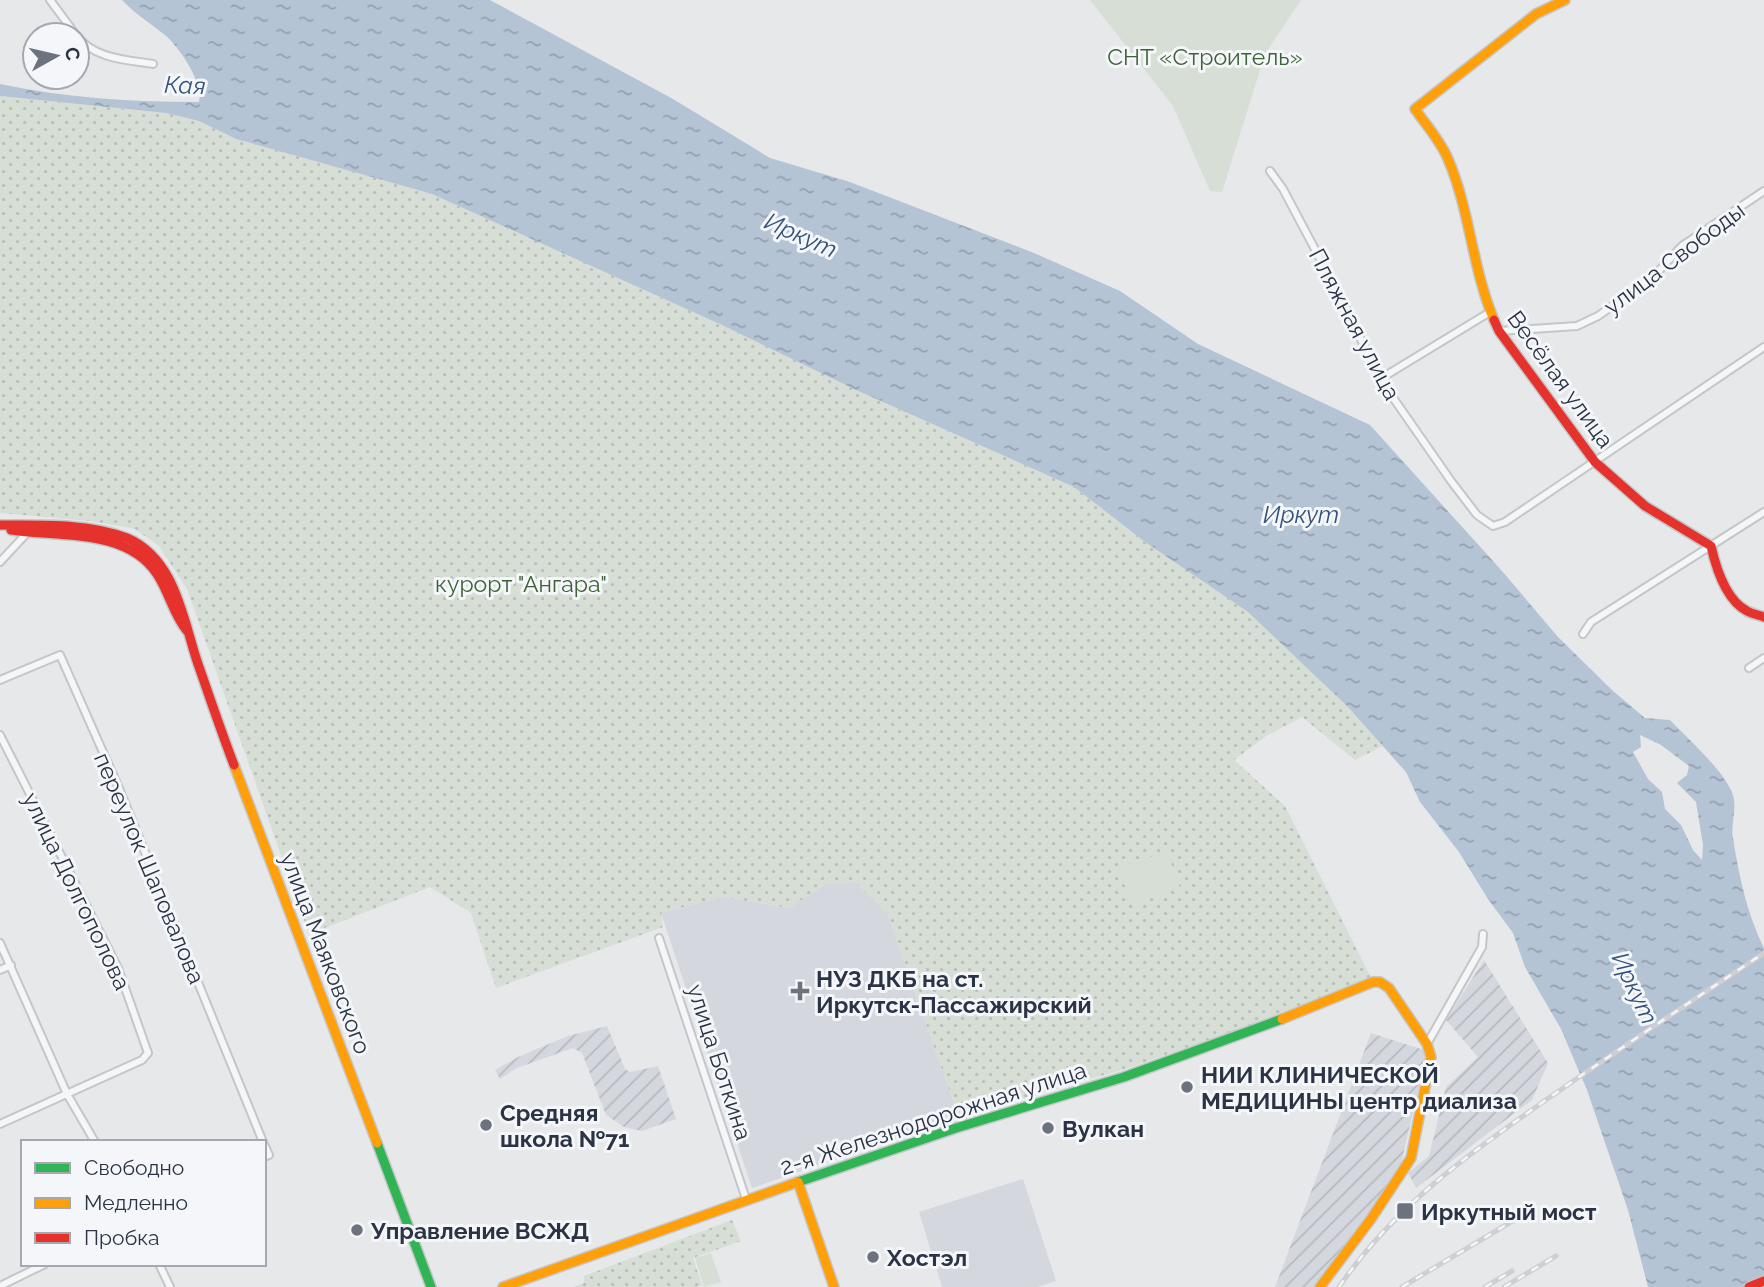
<svg xmlns="http://www.w3.org/2000/svg" width="1764" height="1287" font-family="Raleway,sans-serif">
	<defs>
		<pattern id="industrial-furrows" width="10" height="10" patternUnits="userSpaceOnUse" patternTransform="scale(1.75)"><rect width="10" height="10" fill="#d4d7dd"/><path d="M-1 1l2-2M0 10L10 0M9 11l2-2" fill="none" stroke="#b6b9bf"/></pattern>
		<pattern id="park-dots" width="8" height="8" patternUnits="userSpaceOnUse" patternTransform="scale(1.75)"><rect width="8" height="8" fill="#d6ded6"/><path d="M2 2h.1M6 6h.1" fill="none" stroke="#b8bfb9" stroke-width="1.8" stroke-linecap="round"/></pattern>
		<pattern id="water-ripples" width="26" height="14" patternUnits="userSpaceOnUse" patternTransform="scale(1.75)"><rect width="26" height="14" fill="#b4c4d5"/><path d="M2 4q2-2 4 0t4 0M15 11q2-2 4 0t4 0" fill="none" stroke="#93a0af"/></pattern>
	</defs>
	<rect width="100%" height="100%" fill="#e6e8ea"/>
	<path fill="#d4d7dd" d="M855,882L887,913L959,1117L752,1188L661,913L722,897L789,908L824,885Z
		M1023,1179L1056,1281L1038,1287H942L919,1212Z"/>
	<path fill="url(#industrial-furrows)" d="M1484,960L1548,1063L1532,1100L1416,1188L1408,1173L1429,1156L1446,1087L1478,1057L1446,1020Z
		M607,1026L625,1069L630,1072L658,1066L676,1119L642,1131L624,1127L606,1115L582,1053L573,1048L517,1068L500,1079L495,1070L518,1057L568,1036Z
		M1371,1033L1427,1051L1401,1164L1379,1199L1314,1287H1275Z"/>
	<path fill="url(#park-dots)" d="M0,96L166,113L199,121L236,139L432,194L724,326L856,390L1074,487L1145,542L1248,612L1348,707L1383,746L1355,760L1302,717L1266,736L1234,760L1285,806L1373,982L1125,1069L959,1117L887,913L855,882L824,885L789,908L722,897L661,913L663,927L496,988L471,913L430,887L309,934L187,589L159,546L135,529L90,521L0,513Z
		M732,1220L741,1241L693,1258L702,1285L698,1287H574L584,1283V1276Z"/>
	<path fill="#d6ded6" d="M1090,0H1301L1265,54L1222,192L1210,191L1173,106Z
		M1167,852L1180,887L1134,904L1116,868Z
		M711,1253L721,1282L704,1287L695,1258Z"/>
	<path fill="url(#water-ripples)" fill-rule="evenodd" d="M122,0H490L673,99L770,158L850,182L1034,253L1120,291L1198,344L1370,425L1502,571L1558,637L1613,691L1645,718L1670,720C1688,739 1720,767 1731,790C1739,806 1730,823 1733,838C1739,876 1747,914 1764,948V1287H1648L1628,1210L1587,1090L1561,1029L1525,967L1513,933L1488,899L1459,852L1420,802L1406,772L1348,707L1248,612L1145,542L1074,487L856,390L724,326L432,194L236,139L199,121L166,113L0,96V84C66,98 131,102 199,102C204,83 179,47 165,35C150,23 135,14 122,0ZM1640,735L1661,745L1689,766L1687,775L1677,783L1696,802L1703,845L1702,860L1693,850L1681,825L1665,809L1662,792L1648,779L1633,752L1641,747Z"/>
	<g fill="none" stroke-linecap="round" stroke-linejoin="round">
		<g stroke="#c4c6c8" stroke-width="10">
			<path id="street" d="M50,0L76,35
				M77,36C94,59 128,60 153,64
				M1270,171L1283,189L1344,304L1380,379L1451,481L1477,515L1493,526L1505,522L1764,347
				M1499,331L1577,326L1598,316L1652,278L1682,246L1764,191
				M1380,379L1490,312
				M0,562L27,533
				M1583,634L1591,622L1764,512
				M1749,668L1764,658
				M0,680L60,655L118,786L263,1142
				M0,735L118,968L148,1053L142,1060L0,1124
				M659,938L746,1199
				M0,943L67,1094L95,1142
				M0,970L11,965
				M1427,1044L1482,947L1483,934
				M264,1144L269,1155L264,1157
				M159,1264L170,1287
				M0,1286L45,1264"/>
		</g>
		<g stroke="#c4c6c8" stroke-width="12">
			<path id="fast" d="M377,1143L431,1287
				M798,1182L956,1128L1124,1077L1282,1019"/>
		</g>
		<g stroke="#c4c6c8" stroke-width="12">
			<path id="slow" d="M1494,320C1472,268 1470,210 1448,159C1440,140 1426,125 1415,109L1536,14L1565,0
				M234,765L377,1143
				M1282,1019L1373,982H1380L1389,988L1427,1044L1431,1057L1411,1158L1371,1219L1320,1287
				M503,1287L798,1182L834,1287"/>
		</g>
		<g stroke="#c4c6c8" stroke-width="12">
			<path id="jam" d="M1494,320L1499,331L1595,462L1645,506L1711,546C1716,568 1726,600 1747,611C1752,614 1759,615 1764,617
				M0,525C40,525 89,523 127,538C176,559 183,620 198,664C210,698 221,731 234,765
				M11,530C58,537 127,528 157,574C169,592 173,614 187,631
				M1749,1287L1764,1281"/>
		</g>
		<use href="#street" stroke="#f5f6f7" stroke-width="6"/>
		<use href="#fast" stroke="#30b455" stroke-width="9"/>
		<use href="#slow" stroke="#ff9f0a" stroke-width="9"/>
		<use href="#jam" stroke="#e5322d" stroke-width="9"/>
		<g stroke="#cecfd2" stroke-width="5">
			<path id="rail" d="M1339,1287C1394,1207 1465,1157 1543,1102C1616,1051 1690,1002 1764,953
				M1402,1287L1526,1213
				M1485,1287L1512,1271
				M1504,1287L1556,1256"/>
		</g>
		<use href="#rail" stroke="#f4f6f9" stroke-width="2.5" stroke-dasharray="8" stroke-linecap="butt"/>
	</g>
	<g fill="#6c737f" stroke="#f4f6f9" stroke-width="2.5">
		<path d="M796.5 980.5h7v7h7v7h-7v7h-7v-7h-7v-7h7z"/>
		<circle cx="1187" cy="1087" r="7"/>
		<circle cx="486" cy="1125" r="7"/>
		<circle cx="1048" cy="1128" r="7"/>
		<rect x="1396" y="1202" width="18" height="18" rx="3.5"/>
		<circle cx="357" cy="1230" r="7"/>
		<circle cx="873" cy="1257" r="7"/>
	</g>
	<g text-anchor="middle" dominant-baseline="central" stroke-width="6" stroke-linejoin="round" paint-order="stroke">
		<g font-size="23" fill="#3f6138" stroke="#f4f6f9">
			<text x="1205" y="56">СНТ «Строитель»</text>
			<text x="521" y="583">курорт "Ангара"</text>
		</g>
		<g font-size="23" fill="#2b3445" stroke="#f4f6f9">
			<text transform="translate(1674 258) rotate(-37)">улица Свободы</text>
			<text transform="translate(1355 324) rotate(62)">Пляжная улица</text>
			<text transform="translate(1561 379) rotate(54)">Весёлая улица</text>
			<text transform="translate(150 868) rotate(67)">переулок Шаповалова</text>
			<text transform="translate(77 891) rotate(64)">улица Долгополова</text>
			<text transform="translate(326 953) rotate(69)">улица Маяковского</text>
			<text transform="translate(720 1062) rotate(72)">улица Боткина</text>
			<text transform="translate(933 1118) rotate(-18)">2-я Железнодорожная улица</text>
		</g>
		<g font-size="23" font-weight="bold" fill="#2b3445" stroke="#f4f6f9" text-anchor="start">
			<text x="816" y="978">НУЗ ДКБ на ст.<tspan x="816" dy="26">Иркутск-Пассажирский</tspan></text>
			<text x="1201" y="1074">НИИ КЛИНИЧЕСКОЙ<tspan x="1201" dy="26">МЕДИЦИНЫ центр диализа</tspan></text>
			<text x="500" y="1112">Средняя<tspan x="500" dy="26">школа №71</tspan></text>
			<text x="1062" y="1128">Вулкан</text>
			<text x="1421" y="1211">Иркутный мост</text>
			<text x="371" y="1230">Управление ВСЖД</text>
			<text x="887" y="1257">Хостэл</text>
		</g>
		<g font-size="24" font-style="italic" fill="#34527a" stroke="#f4f6f9">
			<text transform="translate(185 85) rotate(2)">Кая</text>
			<text transform="translate(801 235) rotate(24)">Иркут</text>
			<text x="1301" y="514">Иркут</text>
			<text transform="translate(1635 988) rotate(65)">Иркут</text>
		</g>
	</g>
	<rect x="21" y="1140" width="245" height="126" fill="#f4f6f9" stroke="#a4a8b1" stroke-width="2"/>
	<rect x="35" y="1163" width="35" height="10" fill="#30b455" stroke="#a4a8b1" stroke-width="2"/>
	<text x="84" y="1175" font-size="21" fill="#2b3445">Свободно</text>
	<rect x="35" y="1198" width="35" height="10" fill="#ff9f0a" stroke="#a4a8b1" stroke-width="2"/>
	<text x="84" y="1210" font-size="21" fill="#2b3445">Медленно</text>
	<rect x="35" y="1233" width="35" height="10" fill="#e5322d" stroke="#a4a8b1" stroke-width="2"/>
	<text x="84" y="1245" font-size="21" fill="#2b3445">Пробка</text>
	<g transform="translate(56 56) rotate(82)"><circle r="33" fill="#f4f6f9" stroke="#a4a8b1" stroke-width="2"/>
	<path d="M0-5L12 26L0 18L-12 26Z" fill="#6c737f"/>
	<text y="-10" font-size="19" font-weight="bold" text-anchor="middle" fill="#2b3445">С</text>
	</g>
</svg>
